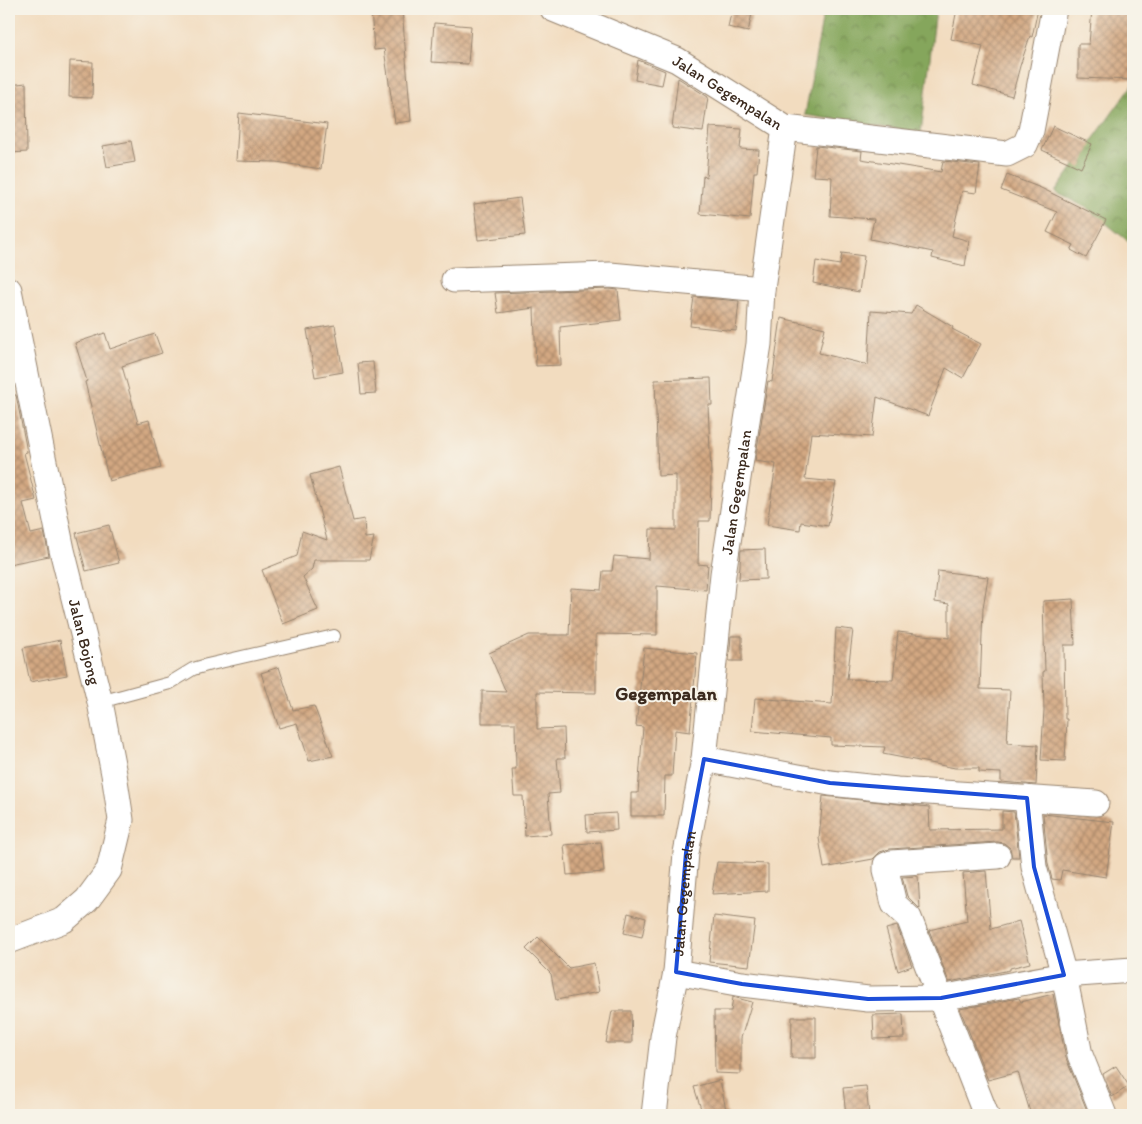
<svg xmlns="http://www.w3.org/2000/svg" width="1142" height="1124" font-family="Itim,sans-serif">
	<defs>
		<pattern id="forest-crowns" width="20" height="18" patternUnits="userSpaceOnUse" patternTransform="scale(1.25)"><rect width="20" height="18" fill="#85a65b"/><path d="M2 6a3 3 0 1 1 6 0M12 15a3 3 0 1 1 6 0" fill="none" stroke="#6e874b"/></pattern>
		<pattern id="building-cross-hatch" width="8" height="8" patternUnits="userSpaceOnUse" patternTransform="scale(1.25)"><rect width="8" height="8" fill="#d3a882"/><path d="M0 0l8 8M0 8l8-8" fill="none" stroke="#ac896a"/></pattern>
	</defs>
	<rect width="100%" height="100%" fill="#f7f3e8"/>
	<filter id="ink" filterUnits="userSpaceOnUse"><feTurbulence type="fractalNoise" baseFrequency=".02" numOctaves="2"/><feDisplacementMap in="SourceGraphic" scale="10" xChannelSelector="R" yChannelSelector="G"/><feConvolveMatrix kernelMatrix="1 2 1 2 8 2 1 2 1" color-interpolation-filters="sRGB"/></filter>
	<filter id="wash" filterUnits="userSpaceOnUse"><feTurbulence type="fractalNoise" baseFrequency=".0096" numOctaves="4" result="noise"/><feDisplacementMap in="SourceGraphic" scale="20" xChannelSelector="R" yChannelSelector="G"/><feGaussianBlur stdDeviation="1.12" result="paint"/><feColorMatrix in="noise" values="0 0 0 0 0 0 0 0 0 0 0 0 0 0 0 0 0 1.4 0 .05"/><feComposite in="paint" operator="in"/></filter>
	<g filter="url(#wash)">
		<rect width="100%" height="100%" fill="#f2dcbf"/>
		<path fill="url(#forest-crowns)" stroke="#60683c" d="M824,9H936L921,133L805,115Z
			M1133,84V245L1087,208L1055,192Z"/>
		<g id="blocks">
			<path fill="url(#building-cross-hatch)" d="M371,9H402L411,121L395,123L384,49L374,50Z
				M732,9H753L748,32L728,27Z
				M957,9H1038L1032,37L1030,36L1020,66L1012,96L973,85L983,46L951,39Z
				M1092,9H1133V80L1078,78V44H1089Z
				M434,23L471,26L468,64L431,62Z
				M638,60L665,71L662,85L635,80Z
				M70,61L93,62L92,98L69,97Z
				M678,78L708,97L703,132L672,128Z
				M26,83L27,152L9,153V85Z
				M239,113L327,124L321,169L277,162L236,161Z
				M1053,126L1092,144L1081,168L1042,150Z
				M710,127L742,129L740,149L759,150L757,172H754L750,219L700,214L703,176L706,177Z
				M131,141L135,162L107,167L103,146Z
				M816,146L862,151L861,159L941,172L943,161L980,165L976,193L962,191L952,236L969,241L965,266L932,258L933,252L870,239L874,219L830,216L832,177L813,176Z
				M1007,175L1041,188L1106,220L1086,258L1071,250L1074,245L1047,232L1057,212L1001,190Z
				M520,198L525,235L478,240L474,204Z
				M842,253L864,256L859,292L813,283L816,261L840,265Z
				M610,289L618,290L621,320L560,327L561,365L536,366L534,308L498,313L495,293Z
				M694,297L739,301L736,331L690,326Z
				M916,305L953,327L952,329L981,344L963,378L946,368L928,416L877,397L872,437L811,433L805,479L836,482L828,526L801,522L800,530L767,525L776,464L755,461L768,381L772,382L781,318L825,328L819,353L868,365L871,311L911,314Z
				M335,325L343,372L315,377L307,330Z
				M105,333L110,349L155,334L162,353L122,366L138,423L149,420L161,468L109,481L85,382L87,381L75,343Z
				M373,362L376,393L361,394L358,363Z
				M711,378L712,405H708L711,474L710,521H699L698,564L708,565L706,590L657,586V635L596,634V693L537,692V729L564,728L565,758H557L560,793L548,794L551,834L525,836L523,796H514L512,769H516L515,723H482V691L506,692L489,653L529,635H569L571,588L601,590L603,571H612L614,556L649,559L650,529L676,530V475L658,476L655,380Z
				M9,395H16L27,452L24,453L36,500L23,503L31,534L44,531L49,556L9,564Z
				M339,467L353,521L364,519L365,538L374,537L369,560H314L312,569L303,577L318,610L283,624L262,570L297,556L302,531L327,540L310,475Z
				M109,525L119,563L86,571L76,533Z
				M765,549L766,579L739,580L741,550Z
				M938,571L988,577L983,608L980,689L1010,690L1007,743L1038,745L1036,785L1001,782V773L979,772V768H955L883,754L885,747L831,745V738L752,731L755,698L832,704L836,628L853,630L847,679L893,680L898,632L949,638V604L935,602Z
				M1073,599L1075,645H1064L1065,719H1067L1065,761L1041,760L1044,710L1043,672L1045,671L1043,601Z
				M731,636H742V661H729Z
				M60,640L67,675L30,682L23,648Z
				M644,648L697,653L690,732L675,730L672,776H665L664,816H631V793H638L643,727L636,726Z
				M279,667L293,710L314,706L333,756L309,761L297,723L279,728L261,673Z
				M823,796L929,807L930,830L1002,829V811L1014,812L1019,857H1012L1010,848L1004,843L997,842L890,849L880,852L873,859L824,868L819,838Z
				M616,813L617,830L587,832L586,815Z
				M1043,814L1114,822L1106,877L1062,870L1060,880L1052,879L1048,864Z
				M601,842L604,872L567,875L564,845Z
				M717,862L768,864V891L712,894Z
				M986,871L991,929L1019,921L1030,963L1010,968V970L949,982L929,930L967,921L963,873Z
				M918,876L920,909L907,896L902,877Z
				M628,913L646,918L642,937L624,933Z
				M714,916L755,921L749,966L709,962Z
				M897,926L912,966L898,971L886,929Z
				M538,937L569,968L594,963L599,992L556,1000L551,974L526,949Z
				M1053,994L1066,1058L1088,1113L1084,1115H1031L1018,1072L988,1080L960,1009L1019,998L1021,1002Z
				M733,997L752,1002L741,1038V1074L715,1073L714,1011H731Z
				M612,1011H631L632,1043H606Z
				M903,1014L904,1038L874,1039L873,1015Z
				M792,1017H816V1058H791Z
				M1116,1066L1129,1086L1112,1097L1103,1074Z
				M720,1080L727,1115H703L694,1087Z
				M866,1086L869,1115H846L843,1088Z"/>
		</g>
	</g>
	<g filter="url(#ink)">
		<use href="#blocks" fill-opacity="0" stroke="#96836e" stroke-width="1"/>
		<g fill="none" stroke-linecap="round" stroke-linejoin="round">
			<g stroke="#96836e" stroke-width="14">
				<path id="service" d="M100,702L170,683L193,669L207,665L334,636"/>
			</g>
			<g stroke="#96836e" stroke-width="27">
				<g id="minor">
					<path id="s1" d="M553,9L677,60L785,128L1007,154L1025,145L1031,131L1054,9"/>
					<path d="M454,280L610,275L762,289"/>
					<path id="s2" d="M9,290L62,550L100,702L114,774L121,820L109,870L87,900L64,920L9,941"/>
					<path d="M704,759L830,783L897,790L1096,803"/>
					<path d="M1027,798L1034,867L1064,975L1080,1055L1104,1115"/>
					<path d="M676,972L742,984L868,999L941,998L1064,975L1133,970"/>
					<path id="s3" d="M654,1115L663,1037L676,972L686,853L704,759L723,574L759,344L762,289L785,128"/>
					<path d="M986,1115L909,918L894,904L886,870V865L891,863L998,856"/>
				</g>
			</g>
			<use href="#service" stroke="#fff" stroke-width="12"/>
			<use href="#minor" stroke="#fff" stroke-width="25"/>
		</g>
	</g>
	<path fill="none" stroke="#1d4ed8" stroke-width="4" stroke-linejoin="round" d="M704,759L830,783L1027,798L1034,867L1064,975L941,998L868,999L742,984L676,972L686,853Z"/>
	<g text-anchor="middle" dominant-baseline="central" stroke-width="4" stroke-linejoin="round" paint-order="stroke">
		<g font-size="16" fill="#3b2a1e" stroke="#f7f3e8">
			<text stroke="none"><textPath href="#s1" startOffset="194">Jalan Gegempalan</textPath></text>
			<text stroke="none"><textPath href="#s3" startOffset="629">Jalan Gegempalan</textPath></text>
			<text stroke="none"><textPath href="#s2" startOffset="360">Jalan Bojong</textPath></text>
			<text stroke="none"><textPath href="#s3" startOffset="224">Jalan Gegempalan</textPath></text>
		</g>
		<g font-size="19" font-weight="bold" fill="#3b2a1e" stroke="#f7f3e8">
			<text x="666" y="693">Gegempalan</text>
		</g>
	</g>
	<rect width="1142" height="1124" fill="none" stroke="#f7f3e8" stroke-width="30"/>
</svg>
